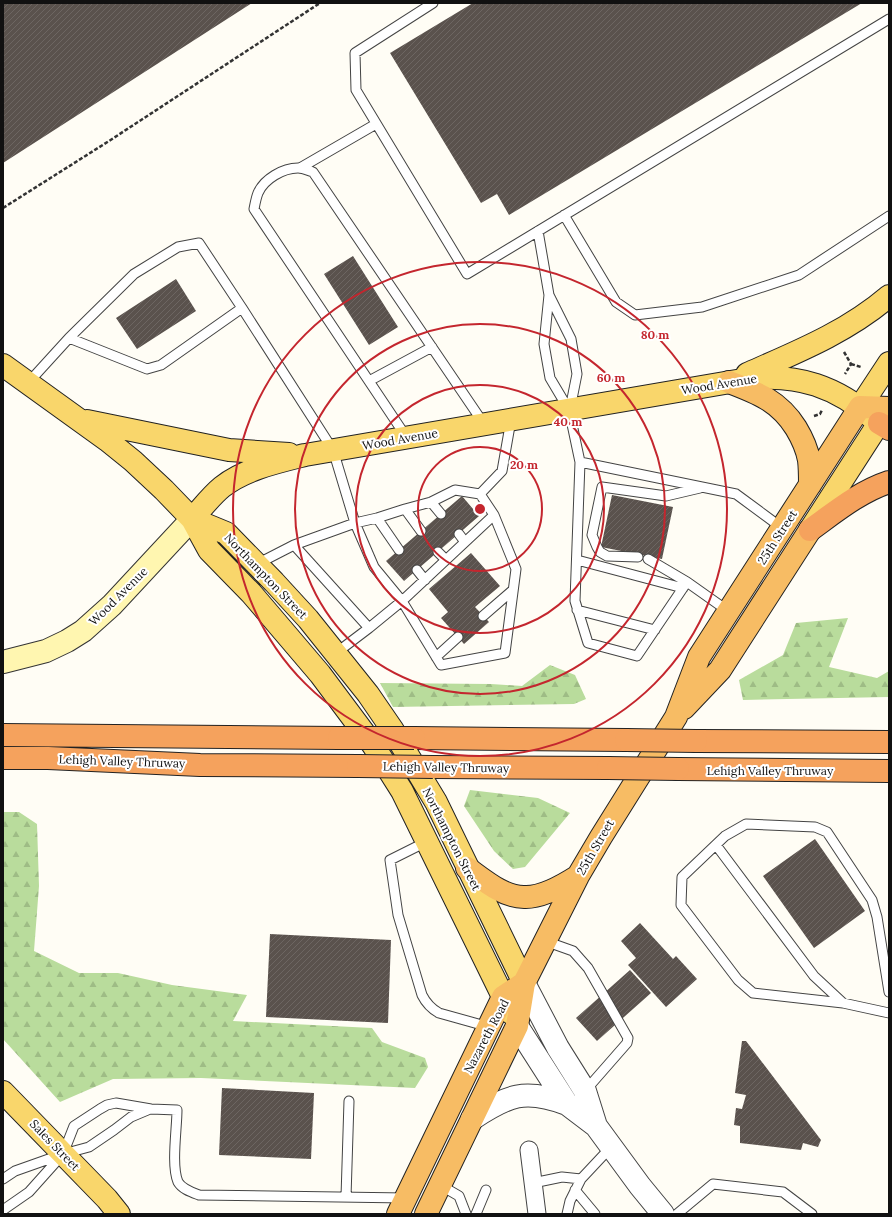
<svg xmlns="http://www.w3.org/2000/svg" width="892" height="1217" font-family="Lora,serif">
	<defs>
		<pattern id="forest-firs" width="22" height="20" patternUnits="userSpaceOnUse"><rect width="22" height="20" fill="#b9dc9c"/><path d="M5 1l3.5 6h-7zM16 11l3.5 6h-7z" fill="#9ebc85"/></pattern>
		<pattern id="building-hatch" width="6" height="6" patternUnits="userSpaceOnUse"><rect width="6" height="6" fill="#5a524d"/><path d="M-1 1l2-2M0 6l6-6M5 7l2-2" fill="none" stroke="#6d6662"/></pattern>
	</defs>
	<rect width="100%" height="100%" fill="#fffdf5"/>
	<path fill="url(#forest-firs)" d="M848,618L829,667L877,678L889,671V697L743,700L739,680L783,655L796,623Z
		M550,665L575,675L586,699L574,704L393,707L380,683L491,684L522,686Z
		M470,790L538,798L570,813L525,867L513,869L494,851L464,806Z
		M3,812H19L37,824L39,886L34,951L79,973H118L172,985L247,995L233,1021L372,1028L382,1042L425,1058L428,1067L415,1088L201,1078L113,1079L60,1102L3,1039Z"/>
	<path fill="url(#building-hatch)" d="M3,3H252L3,163Z
		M473,3H862L509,215L497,194L481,203L390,53Z
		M353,256L398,327L369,345L324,274Z
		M176,279L196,311L137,349L116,318Z
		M612,495L673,507L662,559L601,547Z
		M462,496L479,516L404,581L386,561Z
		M471,553L500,586L475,607L489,622L464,644L441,618L448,612L429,589Z
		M815,839L865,911L814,948L763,876Z
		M640,923L673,959L676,956L697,979L666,1007L628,965L636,958L621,941Z
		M270,934L391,940L388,1023L266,1017Z
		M630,970L651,993L597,1041L576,1018Z
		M742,1041H746L821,1140L818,1147L803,1143L801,1150L740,1143V1126L734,1125L736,1108L742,1109L746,1095L735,1093Z
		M222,1088L314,1093L311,1159L219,1155Z"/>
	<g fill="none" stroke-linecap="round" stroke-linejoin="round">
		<g stroke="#444" stroke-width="11">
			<path id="service" d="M433,3L355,53L356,90L467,274L889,19
				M300,168L376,124
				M564,215L616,302L635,315L702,307L799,275L889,216
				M538,231L549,295L544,344L550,378L569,410L580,462L575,601L588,643L637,656L687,582L728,611
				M549,295L571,339L577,374L570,409
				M69,338L134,274L178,247L199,243L242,308
				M369,381L432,347
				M28,383L69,338L147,369L161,365L242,308L333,450L355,523L377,518L405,509L431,502L455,490L480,494L502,471L511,420
				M407,438L254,209C255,204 256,198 258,193C264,179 283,168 298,168C303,168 309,171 313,172L484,424
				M580,462L736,494L782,528
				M431,502L441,514
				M405,509L421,531
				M377,518L399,550
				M459,534L465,542
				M294,545L369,628L336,653
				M438,552L446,560
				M638,557L607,556L600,552L597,547L592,535L602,487L666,496L700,488
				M648,559L687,582
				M577,560L683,588
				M257,564L294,545L355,523L374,567L402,601L494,515L480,494
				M417,570L425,580
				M577,610L655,630
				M483,616L513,590
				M369,628L402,601L441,665L505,653L516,569L494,515
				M436,657L458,637
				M426,842L390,860L398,915L422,995C426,1003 430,1008 439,1013L489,1027
				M716,845L814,976L843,1003
				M545,941L573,951L588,968L628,1038L627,1043L585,1091
				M889,992L877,917L872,900L827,832L815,827L746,824L725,836L682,877L681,905L738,980L753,993L843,1003L889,1013
				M3,1179L15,1171L63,1154L89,1147L114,1130L131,1117L150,1109
				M533,1183L562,1177L581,1179
				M440,1185L459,1196L466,1214
				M575,1190L595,1214
				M346,1197L349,1101
				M3,1210L29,1192L63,1154L74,1126L100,1109L107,1105L116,1103L151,1109L177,1110C177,1128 171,1166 178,1182C182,1189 191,1192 199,1195L406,1198
				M476,1214L486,1190
				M567,1214L570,1201L581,1179L611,1147
				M677,1214L713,1184L783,1192L812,1214"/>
		</g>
		<g stroke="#444" stroke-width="19">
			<path id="minor" d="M529,1150L537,1214"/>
		</g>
		<g stroke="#444" stroke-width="24">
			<path id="tertiary" d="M524,983L558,1048L585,1091L596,1126
				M517,1026L567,1104L596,1126L640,1186L663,1214
				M472,1119C508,1095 525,1088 567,1104"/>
		</g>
		<g stroke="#333" stroke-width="24">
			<path id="secondary" d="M3,662L46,651L67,641L83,631L112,605L192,519"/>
		</g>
		<g stroke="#222" stroke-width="24">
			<path id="primary" d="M3,365L107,440L133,461L164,490L192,519L209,550L251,593L320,674L373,745L402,791L511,1013
				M747,374C797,352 847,332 889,296
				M860,407L889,363
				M87,421L229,450L289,454
				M192,519C202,508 211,496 222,487C245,469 277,462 305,455L748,379C798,373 837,387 875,420
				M192,519L226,533L274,582L308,619L368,694L392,729L436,802L524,983
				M810,530L888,409
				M3,1092L107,1199L119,1214"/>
		</g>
		<g stroke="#222" stroke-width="24">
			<path id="trunk" d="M729,382C758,393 779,401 796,428C802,438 807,449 809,460C810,468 810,476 810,485
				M684,708L720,670L810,530
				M467,868C484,880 503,897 524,897C542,898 564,885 578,876
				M398,1214L503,997L524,983
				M426,1214L517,1026L524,983L578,876L601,837L676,717L699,657L860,407L889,408"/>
		</g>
		<g stroke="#222" stroke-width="24">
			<path id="motorway" d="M879,423L889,429
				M810,530C835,512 859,492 889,482
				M3,735L339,738
				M414,738L626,740
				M696,741L889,742
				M3,758H48L200,765L358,766
				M433,767L608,768
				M678,769L889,771"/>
		</g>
		<path stroke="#333" stroke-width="2.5" stroke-dasharray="4 2" stroke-linecap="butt" d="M3,208L109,141L320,3
			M844,352L851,364L845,374
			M851,364L861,367
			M814,416L820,414L822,410"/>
		<use href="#service" stroke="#fff" stroke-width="9"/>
		<use href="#minor" stroke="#fff" stroke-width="17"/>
		<use href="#tertiary" stroke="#fff" stroke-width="22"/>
		<use href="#secondary" stroke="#fff6b0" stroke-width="22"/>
		<use href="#primary" stroke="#f9d66b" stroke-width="22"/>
		<use href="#trunk" stroke="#f7bc64" stroke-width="22"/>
		<use href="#motorway" stroke="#f5a25d" stroke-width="22"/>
		<g stroke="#222" stroke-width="24" stroke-linecap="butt">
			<path id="motorway-bridge" d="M339,738H414
				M626,740L696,741
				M358,766L433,767
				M608,768L678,769"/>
		</g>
		<use href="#motorway-bridge" stroke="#f5a25d" stroke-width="22"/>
	</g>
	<g fill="none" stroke="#c4262e" stroke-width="2">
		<circle cx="480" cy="509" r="62"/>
		<circle cx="480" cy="509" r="124"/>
		<circle cx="480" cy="509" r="185"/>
		<circle cx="480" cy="509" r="247"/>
	</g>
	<g text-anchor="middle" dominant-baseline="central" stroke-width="4" stroke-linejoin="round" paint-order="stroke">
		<g font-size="12" fill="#111" stroke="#fff">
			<text transform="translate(719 384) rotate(-9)">Wood Avenue</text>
			<text transform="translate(400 439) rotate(-10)">Wood Avenue</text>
			<text transform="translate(777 537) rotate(-57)">25th Street</text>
			<text transform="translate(266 576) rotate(46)">Northampton Street</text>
			<text transform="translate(118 596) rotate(-45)">Wood Avenue</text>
			<text transform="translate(122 761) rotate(2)">Lehigh Valley Thruway</text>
			<text transform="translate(446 767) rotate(1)">Lehigh Valley Thruway</text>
			<text x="770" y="770">Lehigh Valley Thruway</text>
			<text transform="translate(452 839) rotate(63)">Northampton Street</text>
			<text transform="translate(595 847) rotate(-60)">25th Street</text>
			<text transform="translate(486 1036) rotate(-62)">Nazareth Road</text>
			<text transform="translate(55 1145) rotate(46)">Sales Street</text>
		</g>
	</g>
	<circle cx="480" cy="509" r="6" fill="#c4262e" stroke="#fff" stroke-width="2"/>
	<g font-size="12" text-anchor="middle" font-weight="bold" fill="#c4262e" stroke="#fff" stroke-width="4" stroke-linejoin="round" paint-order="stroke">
		<text x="655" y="339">80 m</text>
		<text x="611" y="382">60 m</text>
		<text x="568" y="426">40 m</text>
		<text x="524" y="469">20 m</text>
	</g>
	<rect width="892" height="1217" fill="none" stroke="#111111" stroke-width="8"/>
</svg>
